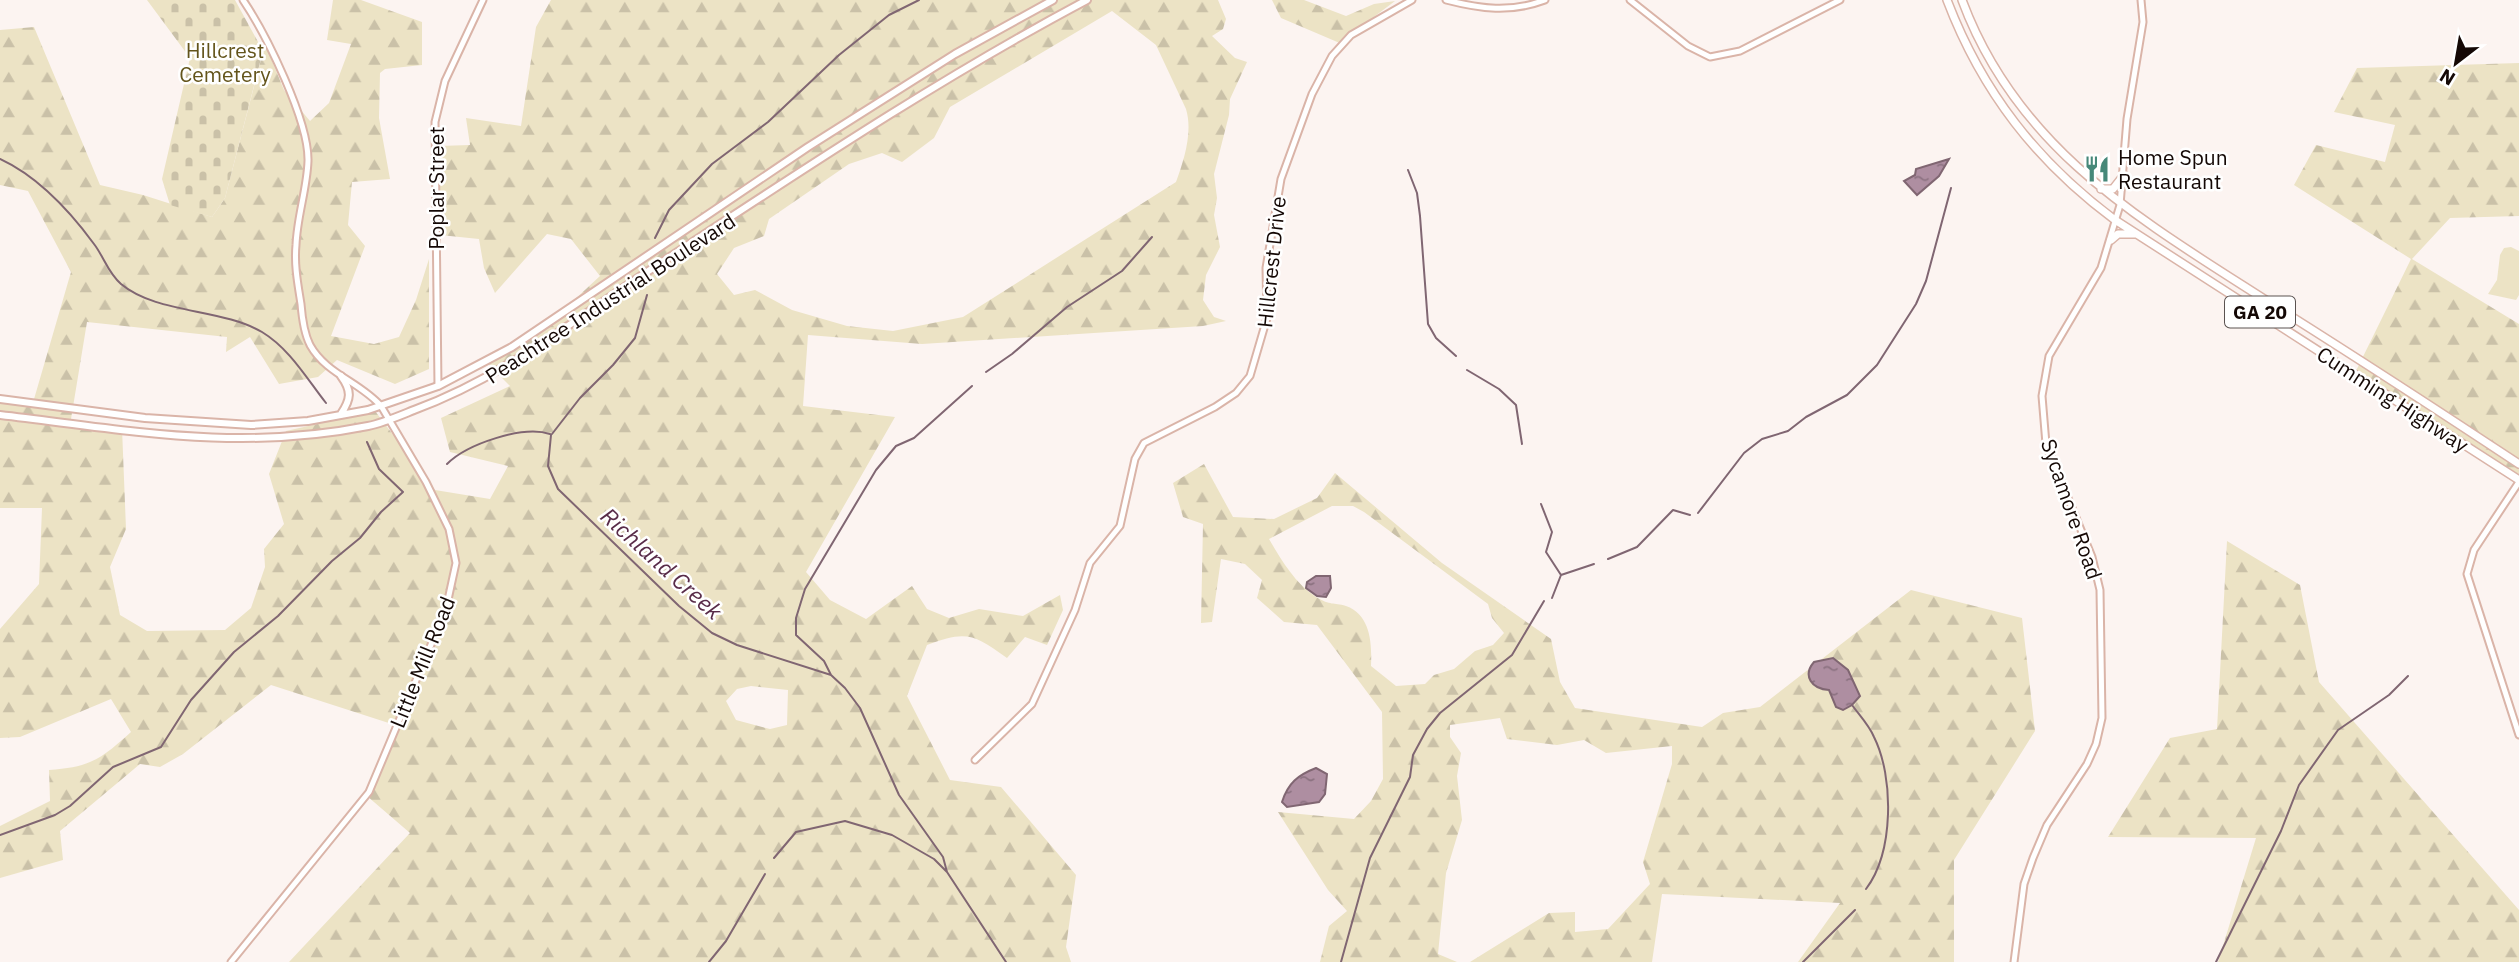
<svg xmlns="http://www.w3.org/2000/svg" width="2519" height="962" font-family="'IBM Plex Sans',sans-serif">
	<defs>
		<pattern id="forest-firs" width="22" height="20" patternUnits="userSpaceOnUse" patternTransform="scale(1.75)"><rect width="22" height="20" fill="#ece3c5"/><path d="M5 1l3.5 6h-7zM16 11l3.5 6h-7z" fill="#cac1a8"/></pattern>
		<pattern id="cemetery-stones" width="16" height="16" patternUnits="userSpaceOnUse" patternTransform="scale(1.75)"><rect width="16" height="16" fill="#ece3c5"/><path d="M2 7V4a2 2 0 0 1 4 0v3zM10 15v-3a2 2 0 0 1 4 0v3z" fill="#cac1a8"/></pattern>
		<pattern id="water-ripples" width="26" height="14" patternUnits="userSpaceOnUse" patternTransform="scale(1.75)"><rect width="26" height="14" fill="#ae8ea1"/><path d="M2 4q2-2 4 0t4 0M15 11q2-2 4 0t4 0" fill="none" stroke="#8c7281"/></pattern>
	</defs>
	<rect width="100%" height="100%" fill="#fcf4f1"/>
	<path fill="url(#forest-firs)" fill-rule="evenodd" d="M333,0H361L422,22V65L385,69L380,73L379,118L390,179L352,182L348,225L365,246L331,336L374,344L399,337L416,300L429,259V369L395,384L337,360L318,377L279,384L250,337L226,352L227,337L87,322L70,425L122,428L126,529L110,567L120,615L147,631L225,630L251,608L265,567L264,549L284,524L269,474L286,431L375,411L435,490L490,499L508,466L450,452L441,418L510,386L488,364L572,302L600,276L571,239L547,234L495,293L484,268L479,239L440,235L439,146L470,145L466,118L521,126L536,27L551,0H1218L1226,19L1223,29L1212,36L1235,58L1247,62L1230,99L1229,115L1214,174L1217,198L1214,215L1220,247L1206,275L1203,300L1214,317L1226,321L1203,326L922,344L808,335L803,406L895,417L806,572L830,600L866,619L912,586L927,609L949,618L979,609L1023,616L1060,595L1063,610L1047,645L1025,637L1007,658C974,634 966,630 927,645L907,696L950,780L1001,787L1076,875L1066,947L1071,962H289L410,833L367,796L398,726L271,685L183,754L160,767L140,764L60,831L63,860L0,878V826L50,801L49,770C90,767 100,760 131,732L111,699L20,737L0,738V629L39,584L42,508H0V403L32,406L71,272L28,191L0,185V30L34,27L100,185L143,195L212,217L225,198L265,44L284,90L310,121L329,103L351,44L327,40ZM1112,11L1156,45L1186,109C1193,132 1184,160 1176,182L963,317L893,331L847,326L792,310L755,290L734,295L717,274L734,248L764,236L769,219L849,164L882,153L902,162L934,138L950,107ZM751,686L788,690L787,725L770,729L736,720L726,701L737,689Z
		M1272,0H1304L1346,16L1374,4L1395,1L1346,38L1342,44L1281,18Z
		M2519,63V216L2450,218L2412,259L2519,324V483L2354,375L2411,259L2294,185L2316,145L2385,162L2395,125L2334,112L2357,68Z
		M1204,464L1233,517L1274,519L1317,498L1335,473L1442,563L1551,639L1560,682L1575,708L1702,727L1723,713L1760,707L1911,590L2022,618L2035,731L1954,860V962H1798L1840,903L1662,894L1652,962H1470L1549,913L1575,912V932L1608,929L1650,884L1643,862L1672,764V746L1606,753L1584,740L1557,745L1507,739L1500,718L1450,725V737L1461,753L1457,776L1462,820L1446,873L1438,954L1457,962H1320L1329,926L1347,911L1328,890L1278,812L1354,819L1371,801L1383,779L1382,712L1317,625L1284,622L1257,598L1262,580L1245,564L1221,559L1212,622L1201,623L1203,524L1183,517L1173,483ZM1332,506H1353L1364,512L1488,604L1492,618L1504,633L1493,645L1475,651L1454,669L1434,675L1425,684L1396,686L1371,666C1372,644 1371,615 1346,606C1333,602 1331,606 1316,597C1295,583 1282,561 1269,539Z
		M2227,541L2300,585L2319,682L2519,910V962H2218L2256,838L2108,837L2170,738L2217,729Z"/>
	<path fill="url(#cemetery-stones)" d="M147,0H235L263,51L225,198L212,217L170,205L162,179L190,58Z"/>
	<path fill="#ece3c5" d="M2511,247L2519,251V295L2516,300L2488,294L2497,280L2500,255L2504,248Z"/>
	<path fill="url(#water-ripples)" stroke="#806672" stroke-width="2" d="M1949,159L1939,176L1917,195L1904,181L1915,175L1916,169Z
		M1316,576H1330L1331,588L1326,597L1317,596L1306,588L1307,582Z
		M1833,658L1848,670L1860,696L1852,705L1843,710L1836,707L1829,690C1812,689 1802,676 1814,662Z
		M1316,768L1327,774L1325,794L1319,802L1287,807L1282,802C1288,783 1298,775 1316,768Z"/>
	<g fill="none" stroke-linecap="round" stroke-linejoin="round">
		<path stroke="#806672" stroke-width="2" d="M0,159C39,177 69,210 94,244C104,257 108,273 121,284C157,314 221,308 262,332C290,349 307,379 326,403
			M1408,170L1417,193L1420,216L1428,324L1436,338L1456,356
			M655,238L669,210L712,164L768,122L839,55L889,15L919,0
			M1467,370L1499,389L1516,405L1522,444
			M986,372L1012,354L1067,307L1122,271L1152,237
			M552,434L580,398L613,365L635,338L647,295
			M551,435L548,466L558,489L679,606L712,633L737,645L831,675L845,688L860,708L899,795L943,857L947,872
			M447,464C467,444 523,425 550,434
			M1541,504L1552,532L1546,552L1561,575
			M1698,513L1744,453L1762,439L1788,431L1806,417L1847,395L1877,365L1916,304L1926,281L1951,188
			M1608,559L1637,547L1673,510L1690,515
			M1552,598L1561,575L1594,564
			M831,675L824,661L796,635V618L805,589L876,470L896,446L914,438L972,386
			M1852,705C1860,716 1869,725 1874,737C1894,777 1894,852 1866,889
			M0,835L55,815L70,806L113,767L161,747L191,700L234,652L278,616L332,561L360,538L381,512L403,492L379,469L367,442
			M774,858L796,832L845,821L892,835L934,859L947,872L1006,962
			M709,962L726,941L765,874
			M1341,962L1370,858L1410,777L1413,755L1427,729L1440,713L1512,655L1544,601
			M1803,962L1855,910
			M2216,962L2281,831L2299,785L2338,730L2389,695L2408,676"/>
		<g stroke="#dab4a8" stroke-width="9">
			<path id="secondary" d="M1446,0C1481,9 1510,13 1545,0
				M1630,0L1688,46L1710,57L1740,51L1840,0
				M438,386L435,122L445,81L483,0
				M2519,482L2474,550L2467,574L2519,735
				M975,760L1032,704L1075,610L1090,563L1120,526L1135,459L1144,443L1215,407L1236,393L1250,376L1267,318L1266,268L1281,179L1312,94L1332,56L1351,35L1412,0
				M231,962L369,792L446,609L456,563L449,529L426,482L381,406C360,382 326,374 310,345C304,333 302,317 301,304C298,285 294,265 296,245C297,217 307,189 308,161C309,121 266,34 243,0
				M2014,962L2024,884L2033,858L2047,825L2087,764L2096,744L2102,718L2100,590L2092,557L2046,444L2042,396L2049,356L2101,268L2120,205L2127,119L2143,22L2141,0"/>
		</g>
		<g stroke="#dab4a8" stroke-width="10">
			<path id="primary" d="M0,399L145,418L251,425L308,421L368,410L438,386L512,347L808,147L955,54L1053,0
				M341,414C351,399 352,391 341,376
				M0,415C129,430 238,452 368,426C383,423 399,416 414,410C504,377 574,320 653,268C795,175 936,80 1087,0"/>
		</g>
		<g stroke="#dab4a8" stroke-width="10">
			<path id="highway" d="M1947,0C1982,92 2037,162 2115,220L2519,480
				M1962,0C2019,154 2148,224 2278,308C2359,359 2439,411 2519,464
				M2101,189H2113L2124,175
				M2111,240L2118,234H2136"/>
		</g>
		<use href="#secondary" stroke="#fff" stroke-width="5"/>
		<use href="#primary" stroke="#fff" stroke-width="6"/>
		<use href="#highway" stroke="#fff" stroke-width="7"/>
	</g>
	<defs>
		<g id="restaurant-bare" transform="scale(2.1)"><path d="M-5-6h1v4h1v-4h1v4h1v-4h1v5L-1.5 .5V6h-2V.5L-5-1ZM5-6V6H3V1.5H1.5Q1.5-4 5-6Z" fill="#468879" stroke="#fff" stroke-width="2.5" paint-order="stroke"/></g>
	</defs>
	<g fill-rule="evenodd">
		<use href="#restaurant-bare" x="2097" y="169"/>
	</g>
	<g text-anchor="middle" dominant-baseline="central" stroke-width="5" stroke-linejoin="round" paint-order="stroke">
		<rect fill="#fff" stroke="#5a5250" stroke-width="2" x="2225" y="296.5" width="70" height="31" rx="5"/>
		<g font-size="19" font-weight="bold" fill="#140805">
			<text x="2260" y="312">GA 20</text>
		</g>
		<g font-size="21" fill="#63541b" stroke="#fff">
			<text x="225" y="50">Hillcrest<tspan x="225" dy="24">Cemetery</tspan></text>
		</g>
		<g font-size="21" fill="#140805" stroke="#fff" text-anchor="start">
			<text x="2118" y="157">Home Spun<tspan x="2118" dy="24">Restaurant</tspan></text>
		</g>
		<g font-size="21" fill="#140805" stroke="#fff">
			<text transform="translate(436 188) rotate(-90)">Poplar Street</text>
			<text transform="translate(1271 262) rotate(-84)">Hillcrest Drive</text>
			<text transform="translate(610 298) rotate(-33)">Peachtree Industrial Boulevard</text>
			<text transform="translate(2393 399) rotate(33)">Cumming Highway</text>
			<text transform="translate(2072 509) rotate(71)">Sycamore Road</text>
			<text transform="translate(422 662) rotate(-68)">Little Mill Road</text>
		</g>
		<g font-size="23" font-style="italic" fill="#592c49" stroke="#fff">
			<text transform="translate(662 563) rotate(42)">Richland Creek</text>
		</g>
	</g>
	<g transform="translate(2456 63) rotate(211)" stroke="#ffffff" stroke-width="5" paint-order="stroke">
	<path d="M0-5L12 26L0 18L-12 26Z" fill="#140805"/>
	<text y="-10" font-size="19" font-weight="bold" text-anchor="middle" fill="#140805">N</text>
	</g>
</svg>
